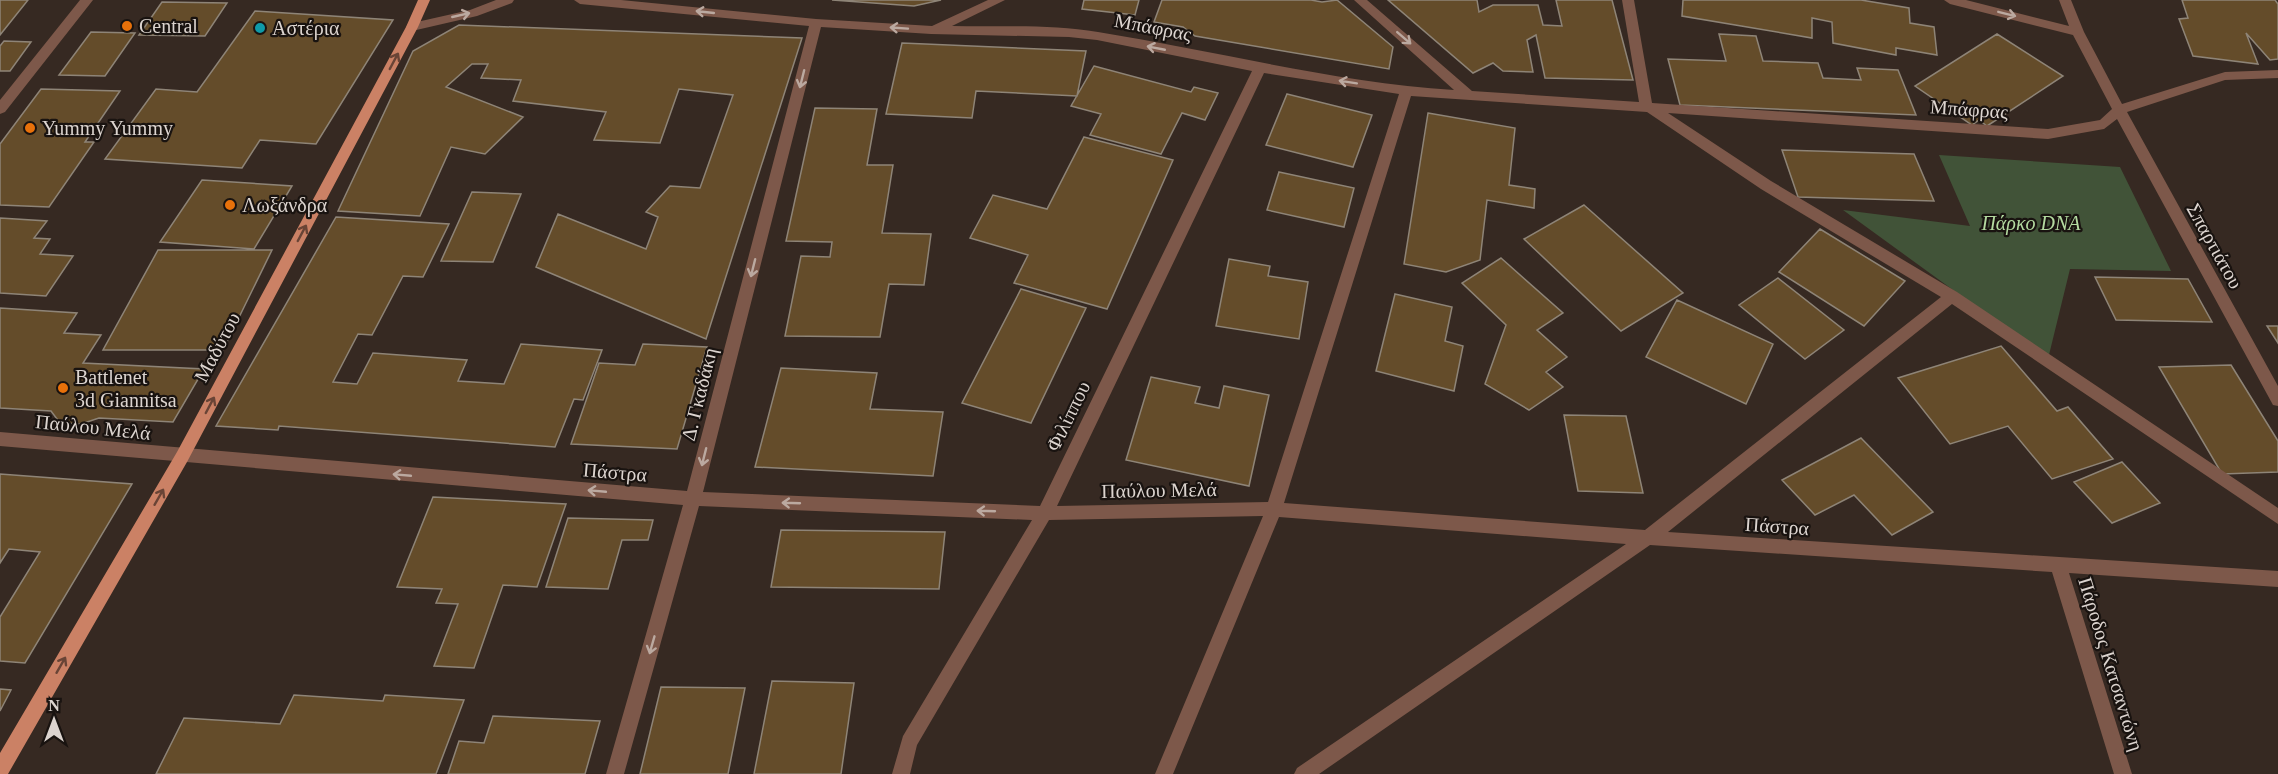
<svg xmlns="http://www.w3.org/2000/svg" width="2278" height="774" font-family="'Times New Roman',serif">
	<rect width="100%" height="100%" fill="#362922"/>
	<path fill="#415338" d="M1939,155L2120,167L2171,271L2070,269L2048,359L1843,210L1970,226Z"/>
	<path fill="#644c2a" stroke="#8e8477" stroke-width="1.5" d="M0,0H28L0,35Z
		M832,0H941L914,6Z
		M1084,0H1139L1135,15L1082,9Z
		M1162,0H1311L1322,2L1337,0L1393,47L1389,69L1195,36L1183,27L1154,22Z
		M1388,0H1477L1479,12L1493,5H1538L1543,25L1562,26L1556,0H1612L1633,80L1545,78L1536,35L1527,40L1533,72L1503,71L1493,63L1473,73Z
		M1683,0H1861L1909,8L1910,23L1934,27L1937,55L1896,48V55L1833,43L1832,22L1812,18V38L1682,16Z
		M2182,0H2275L2278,4V59L2270,60L2246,33L2258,64L2193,56L2179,19L2188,18Z
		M162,2L227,3L205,36L139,35Z
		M255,11L393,20L316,144L260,140L242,168L105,159L156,89L197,92Z
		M459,25L802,38L706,339L536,267L558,214L646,249L658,217L646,212L670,186L700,188L733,95L679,89L660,143L594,140L606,112L513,101L521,80L481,78L488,64H472L446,87L523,117L485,154L451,147L420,216L338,211L413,51Z
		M91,32L135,33L105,76L59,75Z
		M1719,34L1756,36L1763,61L1818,63L1823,78L1861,80L1857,68L1898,70L1916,115L1680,105L1668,59L1726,61Z
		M1997,34L2063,76L1987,126L1979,120L1972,125L1915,86Z
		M4,41L31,42L10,71H0V46Z
		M902,43L1086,51L1077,96L976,91L972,118L886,114Z
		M1094,66L1191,92L1194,87L1218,93L1205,120L1182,113L1161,154L1090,135L1101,114L1071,106Z
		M41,89L120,91L85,142H94L49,207L0,205V144Z
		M1287,94L1372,115L1353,167L1266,145Z
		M815,108L877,109L867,165H893L882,233L931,234L924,285L889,284L880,337L785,336L801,256L830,257L832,242L786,241Z
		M1428,113L1515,128L1509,185L1535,189L1534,208L1487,200L1480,260L1446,272L1404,264Z
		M1084,137L1173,160L1107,309L1014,283L1028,255L970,238L993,195L1047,209Z
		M1782,150L1914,154L1934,201L1798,197Z
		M1279,172L1354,188L1344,227L1267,210Z
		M202,180L292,186L254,249L160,242Z
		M472,192L521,194L493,262L441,261Z
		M1584,205L1683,293L1621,331L1524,239Z
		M336,217L449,224L423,277L403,276L372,335L358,334L333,382L357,384L373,353L467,360L458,381L504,384L521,344L602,350L583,400L574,399L555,447L279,426L278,430L216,426Z
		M0,218L47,221L34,238L50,239L40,254L73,256L46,296L0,293Z
		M1820,229L1905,281L1864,326L1779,272Z
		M158,250H272L223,350H103Z
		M1501,258L1563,313L1537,330L1567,357L1546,372L1563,387L1529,410L1485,384L1506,325L1462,283Z
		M1229,259L1270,266L1268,276L1308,282L1299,339L1216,326Z
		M2095,277L2188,279L2212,322L2116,320Z
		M1778,278L1844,330L1805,359L1739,305Z
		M1021,289L1086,308L1031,423L962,403Z
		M1395,294L1452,307L1445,341L1463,346L1454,391L1376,371Z
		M1677,300L1773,344L1746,404L1646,357Z
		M0,308L77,313L64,333L101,335L83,363L204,369L173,422L99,418L81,424L60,423L51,411L0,408Z
		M2267,326H2278V343Z
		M643,344L707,347L677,449L571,444L599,363L635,365Z
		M2001,346L2057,411L2068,407L2113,459L2052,479L2008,426L1950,444L1898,378Z
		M2231,365L2278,441V472L2222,474L2159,367Z
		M781,368L877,373L870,409L943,412L933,476L755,467Z
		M1151,377L1200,387L1195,403L1219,408L1224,386L1269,395L1249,486L1126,460Z
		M1564,415L1626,416L1643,493L1578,491Z
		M1861,438L1933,512L1892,535L1854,495L1815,515L1782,480Z
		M2122,462L2160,503L2112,523L2074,482Z
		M0,474L132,484L25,663L0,661V617L40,552L9,549L0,563Z
		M433,497L566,504L537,587L503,585L474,668L434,666L458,604L436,603L442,589L397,587Z
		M568,518L653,520L648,540H622L608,589L546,587Z
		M781,530L945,532L939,589L771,587Z
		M772,681L854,683L841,774H754Z
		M661,687L745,688L728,774H640Z
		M0,689L11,690L0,711Z
		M294,695L383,701L385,695L464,700L436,774H156L184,718L280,724Z
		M493,716L600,721L585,774H448L459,741L484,743Z"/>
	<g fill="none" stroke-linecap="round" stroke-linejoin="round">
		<path fill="#7d584a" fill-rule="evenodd" d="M80,0H93L5,112L0,114V100Z
			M496,0H514L512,3L477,16L412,31L406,27L408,24L470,10Z
			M574,0H621L816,19L932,26L988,0H1005L952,26C1000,27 1050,24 1098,32C1217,51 1333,82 1454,90L1354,0H1367L1472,91L1639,102L1622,0H1634L1652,103L2048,129L2100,120L2112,109L2073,35L1950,4L1944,0H1966L2069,26L2059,0H2071L2084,32L2122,104L2225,72L2278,70V78L2225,80L2127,112L2278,386V406L2273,405L2117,119L2104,129L2048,139L1668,113L1771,181L1957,292L2278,508V524L1952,304L1668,532L2278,571V587L2069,573L2132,774H2114L2052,572L1650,545L1319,774H1294L1297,768L1626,544L1279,517L1173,774H1155L1263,516L1049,520L917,745L910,774H892L903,736L1032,520L699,506L624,774H606L683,505L0,446V432L687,491L809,26L580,4ZM821,27L931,34L1069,37L1097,40L1252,71L1040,506L703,492ZM1264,73L1399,94L1268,502L1057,506ZM1411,96L1647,112L1761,189L1941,297L1645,530L1284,503Z"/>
		<path fill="#cb8165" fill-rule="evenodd" d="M418,0H430L418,27L187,462L8,774H0V753L177,452L406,27Z"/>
	</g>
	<defs><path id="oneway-shaft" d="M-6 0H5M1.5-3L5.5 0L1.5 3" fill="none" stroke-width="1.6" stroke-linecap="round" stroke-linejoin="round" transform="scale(1.5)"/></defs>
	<g stroke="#bba9a0">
		<use href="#oneway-shaft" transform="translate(705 12) rotate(-174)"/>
		<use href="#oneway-shaft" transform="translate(2007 14) rotate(14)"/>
		<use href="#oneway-shaft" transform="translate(461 15) rotate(-13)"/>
		<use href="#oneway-shaft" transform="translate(899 28) rotate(-176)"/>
		<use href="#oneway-shaft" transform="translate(1404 38) rotate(41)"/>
		<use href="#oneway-shaft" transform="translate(1156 48) rotate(-169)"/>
		<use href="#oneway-shaft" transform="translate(802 79) rotate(104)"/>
		<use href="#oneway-shaft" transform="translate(1348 82) rotate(-171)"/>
		<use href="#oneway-shaft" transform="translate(753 268) rotate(104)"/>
		<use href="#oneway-shaft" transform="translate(704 457) rotate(104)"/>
		<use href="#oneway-shaft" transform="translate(402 475) rotate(-175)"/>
		<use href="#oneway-shaft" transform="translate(597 491) rotate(-175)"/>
		<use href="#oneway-shaft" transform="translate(791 503) rotate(-178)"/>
		<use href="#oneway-shaft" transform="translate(986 511) rotate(-178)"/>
		<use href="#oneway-shaft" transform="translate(652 645) rotate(106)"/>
	</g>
	<g stroke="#694436">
		<use href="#oneway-shaft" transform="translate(394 61) rotate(-62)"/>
		<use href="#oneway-shaft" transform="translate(302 233) rotate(-62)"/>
		<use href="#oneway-shaft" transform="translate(210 405) rotate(-62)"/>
		<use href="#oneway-shaft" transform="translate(159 497) rotate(-60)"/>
		<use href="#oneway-shaft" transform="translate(61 665) rotate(-60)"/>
	</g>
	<g fill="#e8710a" stroke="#191310" stroke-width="2">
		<circle cx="127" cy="26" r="6"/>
		<circle cx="30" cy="128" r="6"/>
		<circle cx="230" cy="205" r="6"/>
		<circle cx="63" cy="388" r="6"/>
	</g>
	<circle fill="#0f9aa8" stroke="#191310" stroke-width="2" cx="260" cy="28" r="6"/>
	<g text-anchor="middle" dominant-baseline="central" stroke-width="4.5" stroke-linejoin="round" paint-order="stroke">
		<g font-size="20" fill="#dcd4cf" stroke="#191310" text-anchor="start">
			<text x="139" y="26">Central</text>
			<text x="272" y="28">Αστέρια</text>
			<text x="42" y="128">Yummy Yummy</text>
			<text x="242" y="205">Λωξάνδρα</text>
			<text x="75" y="377">Battlenet<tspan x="75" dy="23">3d Giannitsa</tspan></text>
		</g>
		<g font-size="20" fill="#dcd4cf" stroke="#191310">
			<text transform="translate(1153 27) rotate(11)">Μπάφρας</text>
			<text transform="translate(1969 109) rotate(4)">Μπάφρας</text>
			<text transform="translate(2215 246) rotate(61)">Σπαρτιάτου</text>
			<text transform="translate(217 347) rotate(-62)">Μαδύτου</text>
			<text transform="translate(699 394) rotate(-76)">Δ. Γκαδάκη</text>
			<text transform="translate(1068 416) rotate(-64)">Φιλίππου</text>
			<text transform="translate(93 427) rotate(6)">Παύλου Μελά</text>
			<text transform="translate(615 472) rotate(5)">Πάστρα</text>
			<text transform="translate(1159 490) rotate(-1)">Παύλου Μελά</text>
			<text transform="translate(1777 526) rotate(4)">Πάστρα</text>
			<text transform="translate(2111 664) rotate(73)">Πάροδος Κατσαντώνη</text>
		</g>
		<g font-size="20" font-style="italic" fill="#b4dba0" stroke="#191310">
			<text x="2031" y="223">Πάρκο DNA</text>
		</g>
	</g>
	<g transform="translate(54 720)" stroke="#191310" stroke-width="4.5" paint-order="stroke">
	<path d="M0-4.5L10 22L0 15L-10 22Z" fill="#dcd4cf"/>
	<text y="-9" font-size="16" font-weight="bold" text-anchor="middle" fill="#dcd4cf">N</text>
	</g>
</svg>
